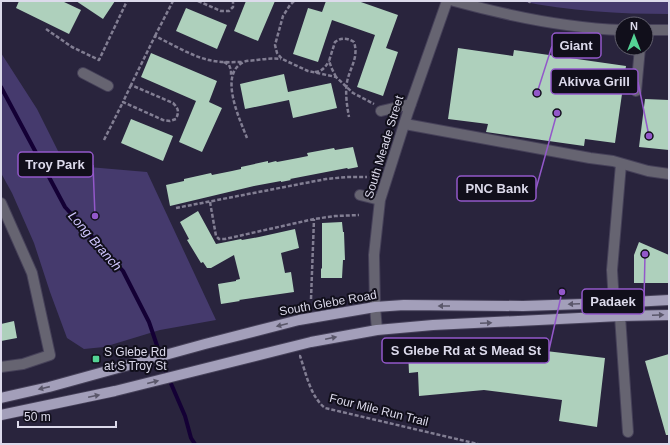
<svg xmlns="http://www.w3.org/2000/svg" width="670" height="445" font-family="Helvetica,sans-serif">
	<rect width="100%" height="100%" fill="#29243d"/>
	<path fill="#453a6d" d="M520,1H669V14C619,14 569,11 520,1Z
		M1,53L37,109L65,165L147,172L216,320L160,330L104,347L84,349L67,338L50,292L34,243L12,193L1,173Z"/>
	<g fill="none" stroke-linecap="round" stroke-linejoin="round">
		<path stroke="#140035" stroke-width="4" d="M1,87L65,207L123,271L149,322L166,372L185,416L191,438L195,444"/>
	</g>
	<path fill="#aed0bc" d="M19,1H62L81,10L69,34L16,8Z
		M76,1H115L103,19Z
		M246,1H275L258,41L234,31Z
		M326,1H358L398,15L386,48L398,52L383,96L357,87L375,35L332,20L318,62L293,54L308,8L322,12Z
		M186,8L227,25L217,49L176,31Z
		M458,48L513,56L514,50L626,66L615,143L585,139L584,146L486,132L488,124L448,119Z
		M151,53L217,81L209,102L222,108L202,152L179,142L196,101L141,77Z
		M284,74L288,92L331,83L337,108L293,118L289,100L245,109L240,84Z
		M645,99L669,100V150L639,147Z
		M131,119L173,136L163,161L121,143Z
		M353,147L358,167L348,169L347,168L290,179L291,180L281,182V181L254,186L170,206L166,185L184,181V179L211,173L212,175L232,171L241,169V167L268,161V163L276,161L277,162L298,158L308,156L307,153L334,148L335,150Z
		M198,211L216,244L241,239L242,240L259,237L295,229L299,248L281,253L285,273L291,272L294,292L239,300L240,301L221,304L218,284L236,281V280L240,279L234,255L211,268H207L203,262L201,263L187,240L189,239L180,222Z
		M342,222L343,232H344L345,260H343L342,278H321V269L322,268V223Z
		M639,242L669,255V283H634V255Z
		M14,321L17,338L1,341V324Z
		M487,344L605,358L597,427L559,421L562,400L484,390L419,396L418,372L409,373L408,351Z
		M669,354V435H666L645,361Z"/>
	<g fill="none" stroke-linecap="round" stroke-linejoin="round">
		<g stroke="#464159" stroke-width="12">
			<path id="minor" d="M454,1C509,16 565,28 622,30
				M646,30H669
				M83,73L108,86
				M636,91L640,48
				M381,111L411,104
				M405,124L590,158L613,161L648,171L669,174
				M621,164L612,270L614,303L620,316L628,432
				M360,195L380,200
				M1,203L32,273L50,355L23,364L1,367
				M377,330L375,307L374,255L380,200L408,112L447,1"/>
		</g>
		<g stroke="#464159" stroke-width="12">
			<path id="major" d="M1,398L49,387L205,344L299,320L375,307L404,305L523,306L614,303L669,300
				M1,415L115,391L311,342L377,330L433,325L620,316L669,315"/>
		</g>
		<path stroke="#827e93" stroke-width="2.5" stroke-dasharray="4 2" stroke-linecap="butt" d="M198,1L221,11H229L233,7V1
			M294,1L290,5L283,16L275,45L277,53L282,59L308,71L336,77L353,93L374,104
			M529,3L530,1
			M46,29L72,47L99,60L127,1
			M155,36L173,1
			M224,62L229,65L231,70V76
			M315,72C322,71 325,68 329,61
			M336,77L332,69L329,61L335,42C342,37 347,38 354,42C359,58 350,67 347,82C345,93 347,106 349,117
			M131,85L123,102L163,120L170,121L176,119C179,112 179,109 173,103L131,85L155,36C172,44 191,56 209,60C220,63 232,62 243,62
			M247,138C240,120 219,76 242,63C246,60 252,61 257,60C265,59 273,58 281,59
			M104,140L123,102
			M210,202L216,236L219,239H225L314,219L335,216L359,215
			M176,208L326,179L347,177H367
			M311,299L314,219
			M299,356H300C306,373 310,396 325,408L478,444"/>
		<use href="#minor" stroke="#666471" stroke-width="10"/>
		<use href="#major" stroke="#a39fba" stroke-width="10"/>
	</g>
	<defs><path id="oneway-solid" d="M-6-.8H1V-3.2L6.5 0L1 3.2V.8H-6Z"/></defs>
	<g fill="#5a576a">
		<use href="#oneway-solid" transform="translate(574 304) rotate(178)"/>
		<use href="#oneway-solid" transform="translate(444 306) rotate(-180)"/>
		<use href="#oneway-solid" transform="translate(658 315) rotate(-2)"/>
		<use href="#oneway-solid" transform="translate(486 323) rotate(-3)"/>
		<use href="#oneway-solid" transform="translate(282 325) rotate(166)"/>
		<use href="#oneway-solid" transform="translate(331 338) rotate(-12)"/>
		<use href="#oneway-solid" transform="translate(153 382) rotate(-14)"/>
		<use href="#oneway-solid" transform="translate(44 388) rotate(167)"/>
		<use href="#oneway-solid" transform="translate(94 396) rotate(-12)"/>
	</g>
	<rect fill="#54d395" stroke="#110f1b" stroke-width="1.5" x="92" y="355" width="8" height="8" rx="2"/>
	<g text-anchor="middle" dominant-baseline="central" stroke-width="4" stroke-linejoin="round" paint-order="stroke">
		<g font-size="12" fill="#dcdaeb" stroke="#110f1b">
			<text transform="translate(384 147) rotate(-73)">South Meade Street</text>
			<text transform="translate(328 303) rotate(-10)">South Glebe Road</text>
			<text transform="translate(379 410) rotate(14)">Four Mile Run Trail</text>
		</g>
		<g font-size="12" fill="#dcdaeb" stroke="#110f1b" text-anchor="start">
			<text x="104" y="352">S Glebe Rd<tspan x="104" dy="14">at S Troy St</tspan></text>
		</g>
		<g font-size="13" font-style="italic" fill="#d1c7ff" stroke="#110f1b">
			<text transform="translate(95 241) rotate(49)">Long Branch</text>
		</g>
	</g>
	<path fill="none" stroke="#9358ca" stroke-width="1.5" d="M537 93L552 46M649 136L638 82M95 216L93 165M557 113L536 189M645 254L644 301M562 292L549 350"/>
	<g fill="#9358ca" stroke="#110f1b" stroke-width="1.5">
		<circle cx="537" cy="93" r="4"/>
		<circle cx="649" cy="136" r="4"/>
		<circle cx="95" cy="216" r="4"/>
		<circle cx="557" cy="113" r="4"/>
		<circle cx="645" cy="254" r="4"/>
		<circle cx="562" cy="292" r="4"/>
	</g>
	<g fill="#110f1b" stroke="#9358ca" stroke-width="1.5">
		<rect x="552" y="33" width="49" height="25" rx="4"/>
		<rect x="551" y="69" width="87" height="25" rx="4"/>
		<rect x="18" y="152" width="75" height="25" rx="4"/>
		<rect x="457" y="176" width="79" height="25" rx="4"/>
		<rect x="582" y="289" width="62" height="25" rx="4"/>
		<rect x="382" y="338" width="167" height="25" rx="4"/>
	</g>
	<g font-size="13" text-anchor="middle" font-weight="bold" fill="#dcdaeb">
		<text x="576" y="50">Giant</text>
		<text x="594" y="86">Akivva Grill</text>
		<text x="55" y="169">Troy Park</text>
		<text x="497" y="193">PNC Bank</text>
		<text x="613" y="306">Padaek</text>
		<text x="466" y="355">S Glebe Rd at S Mead St</text>
	</g>
	<rect width="670" height="445" fill="none" stroke="#dcdaeb" stroke-width="4"/>
	<g transform="translate(634 36)"><circle r="19" fill="#110f1b" stroke="#62606e"/>
	<path d="M0-3L7 15L0 10L-7 15Z" fill="#54d395"/>
	<text y="-6" font-size="11" font-weight="bold" text-anchor="middle" fill="#dcdaeb">N</text>
	</g>
	<path d="M18 421v6h98v-6" fill="none" stroke="#dcdaeb" stroke-width="2"/>
	<text x="24" y="421" font-size="12" fill="#dcdaeb" stroke="#110f1b" stroke-width="3" paint-order="stroke">50 m</text>
</svg>
